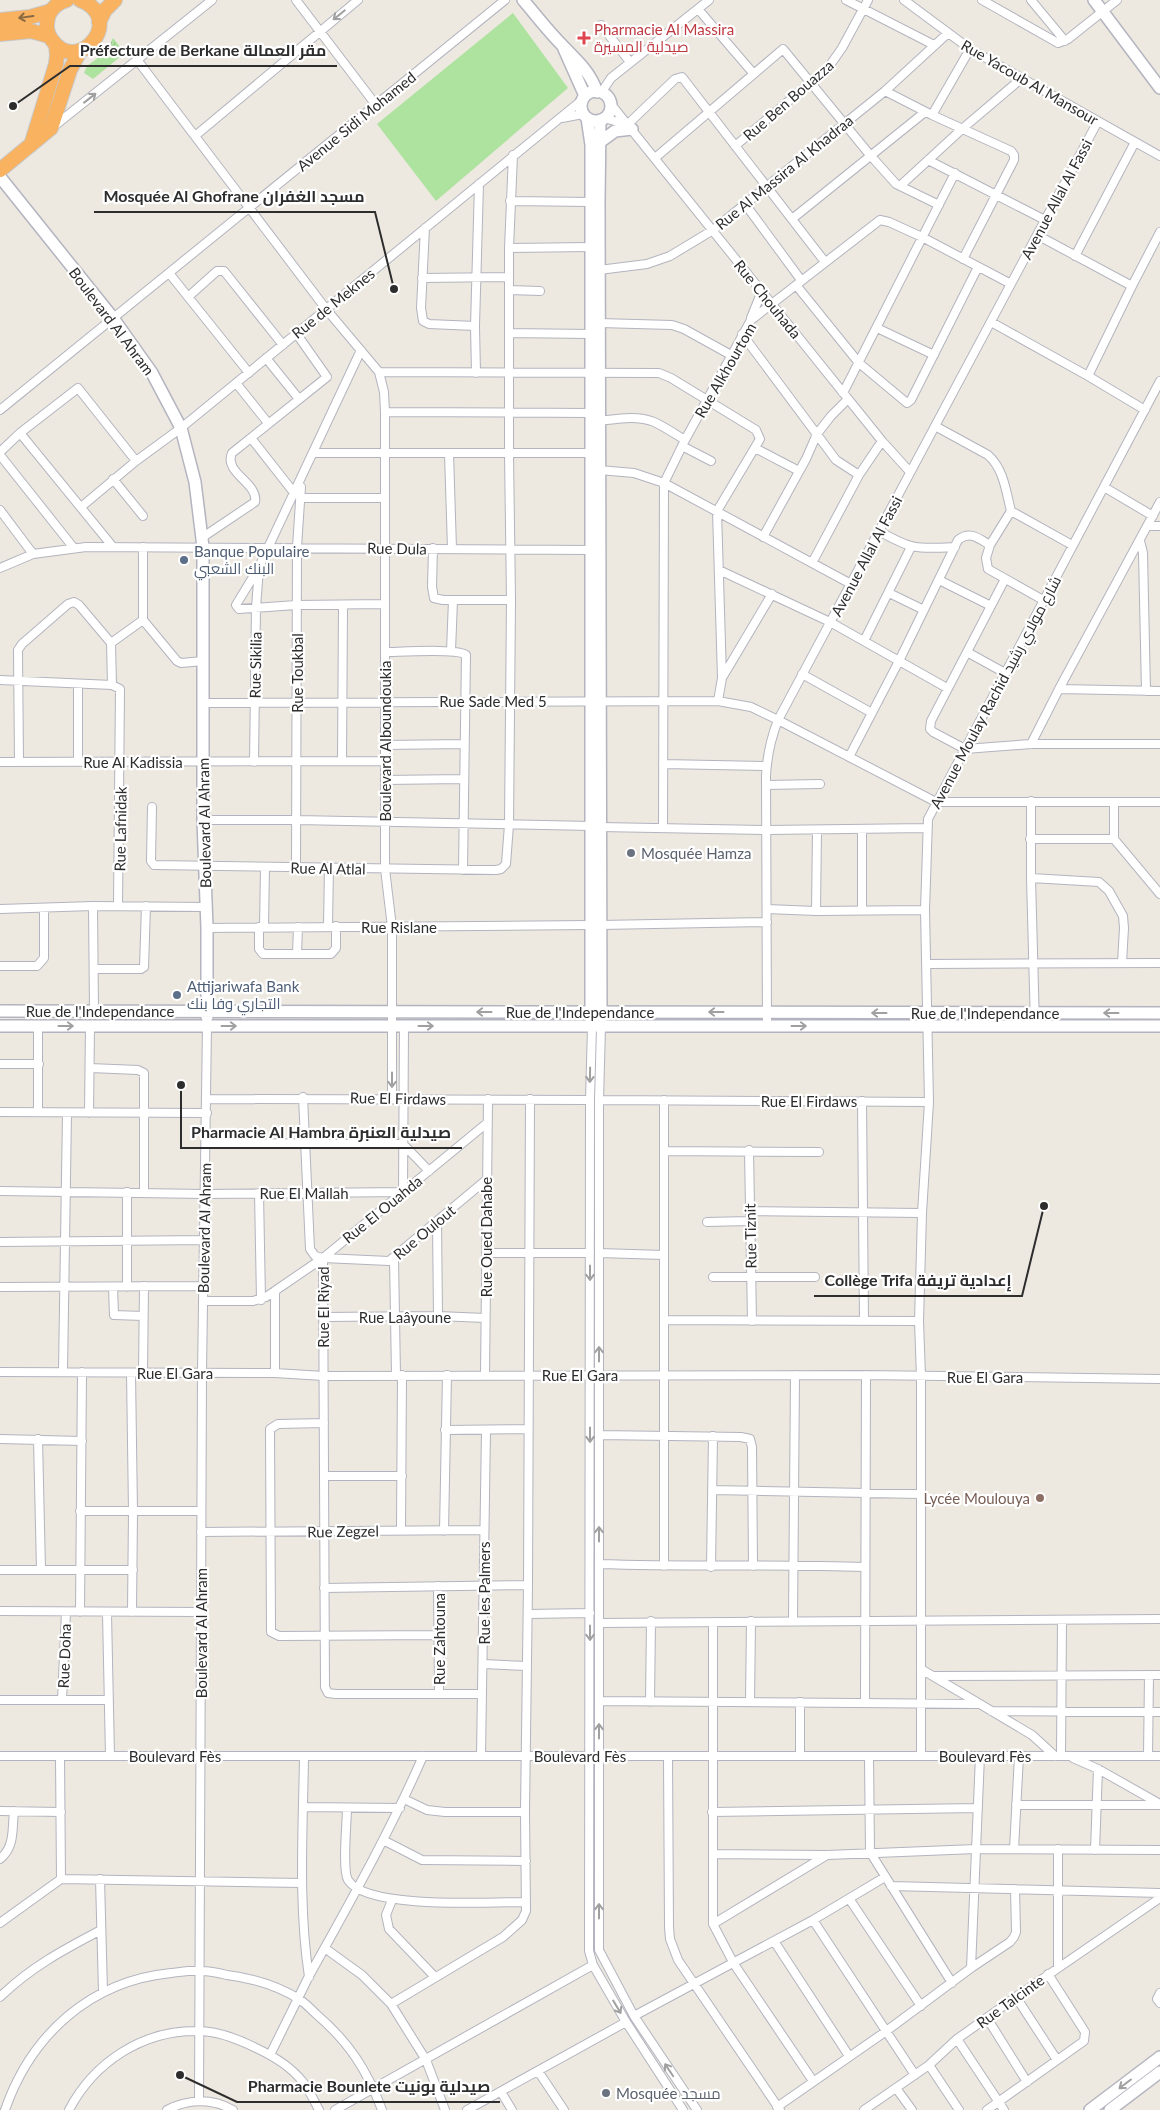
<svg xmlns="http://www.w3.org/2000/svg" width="1160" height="2110" font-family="Lato,Cairo,sans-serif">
	<defs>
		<pattern id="grass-tufts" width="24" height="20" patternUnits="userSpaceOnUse" patternTransform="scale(1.25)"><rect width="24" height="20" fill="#aee29f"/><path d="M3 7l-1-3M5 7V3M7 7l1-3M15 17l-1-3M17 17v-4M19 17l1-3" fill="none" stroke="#96c289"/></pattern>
	</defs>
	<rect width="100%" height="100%" fill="#ede9e0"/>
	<path fill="url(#grass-tufts)" d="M113,38L125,53L93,79L84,73L87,66L107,51Z"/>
	<path fill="#aee29f" d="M513,13L568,88L436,201L377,124Z"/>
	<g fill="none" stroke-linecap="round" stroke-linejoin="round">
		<g stroke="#b3b4bf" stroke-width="10">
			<path id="street" d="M296,0L376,105
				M846,0L934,45
				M904,0L970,49L1160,156
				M982,0L1058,43L1068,39L1117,0
				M1031,0L1065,41
				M698,9L753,73
				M601,25L630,62
				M138,61L326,309L379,372L384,392L385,412V869L392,927V1098
				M885,91L932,115L1011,151L1014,155V160L963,259
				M601,93L611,78L709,0
				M610,103L882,441L910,472
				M932,115L970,49
				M562,118L583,114
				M604,118L625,124
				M627,125L675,79L682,77L825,262
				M53,127L212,0
				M195,136L358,0
				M735,146L828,68L842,48L868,0
				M655,158L783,49L870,155L896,184L939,205
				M928,160L1045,220
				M900,186L962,129L1022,78
				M510,201L591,202
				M745,204L801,280
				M792,219L925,112
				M425,228L421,308L423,321L429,324L475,326
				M1037,235L1132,286L1088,376L1145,410
				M509,248L590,247
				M1075,256L1135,142
				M599,270L647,264L670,256L713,230L885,91L947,34
				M169,273L249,373
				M422,278L509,277
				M796,285L859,363L907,403L911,400L978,267
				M1132,286L1160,232
				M509,290L540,291
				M188,297L217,271H224L283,345
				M751,318L762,291
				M991,322L1088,376
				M599,323L672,325L684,329L731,355
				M877,328L934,355
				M509,333L590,334
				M742,334L836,460L859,475
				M361,350L259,567L236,605L239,609L296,605L385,604
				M266,358L299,399
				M379,372L659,373L671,378L756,430L760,439L717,511L722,678L718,701
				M476,373L475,326L479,184
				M236,383L268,423
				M843,393L955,173
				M0,410L505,0
				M385,412L590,413
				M599,421C617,419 637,415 654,422C665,427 675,434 685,440
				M20,433L113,547
				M251,438L295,494
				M682,446L711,461
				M755,448L799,471
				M0,452L20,433L78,388L136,461
				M313,453H595
				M449,453L452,549
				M0,455L73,547
				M599,470L634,473L664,483L851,584
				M113,479L143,516
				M1104,487L1153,516
				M300,498H384
				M81,507L136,461L181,428L582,100
				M0,510L33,554
				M1011,511L1072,545
				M1148,526H1160
				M879,531C912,550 917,549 955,547
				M203,537L255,502C259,483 223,473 232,453L327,377L296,333
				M763,537L806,459L817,434L831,416L848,399
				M1140,541L1143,553L1146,691
				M990,545L986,558L988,569L1043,600
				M143,547V620L177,661L181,663L203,661
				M433,548L432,587L434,598L443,600H511
				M812,563L859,475L882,441
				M0,568L33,554L86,547L590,550
				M719,570L830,622L947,688
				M1005,579L931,721L930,729L933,732L965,749L1031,744H1160
				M939,580L991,606
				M889,593L924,610
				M864,641L911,547
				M111,643L143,620
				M451,651L453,600
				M385,652C398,652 459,648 466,655L463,870
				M967,652L1005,673
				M802,674L872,713
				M722,678L772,594
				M0,680L112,685L120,689L118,906
				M1059,689L1160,691
				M203,703L718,701L751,707L778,720L936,802H1160
				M1031,744L1059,689L1160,502
				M385,745L464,744
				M849,757L899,661L958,540C970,530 979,539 990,545L1011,511C1006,492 1004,469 988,455L935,426
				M342,761L343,605
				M0,762L385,761
				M19,762L18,650L22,644L68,604L74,602L79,605L111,643L112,685
				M78,762V684
				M254,762L256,607L259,569
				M663,764L766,766
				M385,780L464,779
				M766,785L820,784
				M1031,801V878L1035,1026
				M1114,802V839L1160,894
				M152,807L151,861L154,865L496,870L501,869L506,864L509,825L511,600L509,453V248L513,155
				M203,820H297L591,826
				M600,827L767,830L927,828
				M663,828L664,483L685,440L751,320L880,220L889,222L922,237L1011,284
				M1030,839H1114
				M296,867L297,547L301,487
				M1031,878L1099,882L1109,891L1123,916L1124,928L1122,963
				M93,906L94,1011
				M0,909L93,906L206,907
				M767,909L816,911L925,910
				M862,910V829
				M816,911L817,830
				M600,925L767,922
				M328,926L329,867
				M259,927V949L263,954H331L336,948V926
				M264,927L265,867
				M207,928L591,925
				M297,954L298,927
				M928,964L1160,963
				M0,966H37L44,958V909
				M94,969H141L144,967L146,906
				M38,1026V1112
				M767,1026L766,776C767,756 771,738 778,720L1098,121
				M592,1027L590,1100L589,1951L593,1965L626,2022L683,2110
				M601,1027L599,1100V1950L634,2016L697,2110
				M0,1064H39
				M90,1068L138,1070L144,1073V1193
				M303,1097L310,1249L315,1256L323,1258L325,1687L328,1693L336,1694H482
				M207,1099L590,1100
				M599,1100L929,1102
				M862,1101L864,1321
				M0,1112L207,1113
				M89,1113L90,1026
				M206,1143L403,1144L429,1171
				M749,1150L752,1321
				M664,1151L819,1152
				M0,1191L205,1194L403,1192L404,1026
				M259,1193L261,1300
				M750,1211L922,1213
				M437,1222L438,1316
				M707,1222L750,1221
				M0,1242L204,1240
				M486,1253H590
				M599,1253L664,1255
				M323,1258L389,1261L486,1180
				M394,1258L396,1375
				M713,1277H815
				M0,1287L203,1286
				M113,1287L114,1315L143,1316
				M127,1287V1192
				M275,1291V1373
				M203,1301H253L266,1297L323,1258L487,1123
				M324,1317L438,1316L485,1318
				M665,1320L919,1321
				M63,1371L67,1113
				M0,1372L275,1373L324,1376L866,1375L1160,1379
				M131,1373L133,1512L132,1612
				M143,1373L144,1286
				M485,1376L488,1099
				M324,1423L278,1424L270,1429L271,1632L279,1636L439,1635
				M445,1430L528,1429
				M599,1435L741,1437L750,1439L752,1447L753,1566
				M0,1439L82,1441
				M38,1439L41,1570
				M324,1476H402
				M712,1490L920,1494
				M80,1511H201
				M401,1530L402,1375
				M444,1531L447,1375
				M201,1532L484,1530
				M599,1564C688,1567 776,1564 865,1567
				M664,1566V1100
				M711,1567L713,1436
				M0,1570H133
				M438,1586L439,1693
				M324,1588L528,1585
				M0,1611L201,1612
				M80,1612L82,1372
				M107,1613L110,1756
				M528,1614L590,1613
				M793,1621L795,1375
				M713,1622V1924L734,1964L813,2081
				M599,1623L1160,1619
				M483,1664L527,1666
				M921,1669L1032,1735L1055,1756
				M934,1676L1160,1675
				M0,1700H108
				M62,1700L66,1612
				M599,1701L978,1704
				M650,1702L651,1621
				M750,1702L751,1621
				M800,1702V1756
				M865,1703L866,1375
				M991,1711L1160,1712
				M0,1756H1160
				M60,1756L61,1879
				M304,1756C303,1830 298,1904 309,1977
				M481,1756L486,1430
				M668,1756L669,1927L670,1939L678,1960L780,2110
				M869,1756L870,1852L952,1983
				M921,1756V1377L919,1321L922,1213L929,1102L925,910L928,819L1160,381
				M1061,1756L1062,1620
				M1148,1756L1149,1675
				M1073,1758L1098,1769L1160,1804
				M404,1799L427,1810L445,1812H525
				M1016,1805H1160
				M303,1807L400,1808
				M347,1808C347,1822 342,1870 348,1880C366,1910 492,1902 526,1902
				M0,1811L61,1812
				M712,1812L978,1808
				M383,1840L422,1860L526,1861
				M1014,1849L1019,1756
				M1095,1850L1098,1769
				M713,1854L827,1855L976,1849L1160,1850
				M0,1859C15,1847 12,1829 14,1811
				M100,1879L103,1992
				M891,1886L1160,1893
				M392,1900L386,1915L389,1929L435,1977
				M850,1900L921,2006
				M813,1920L915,2075
				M0,1923L61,1879L302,1883
				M713,1924L827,1855
				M774,1941L849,2056
				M326,1949L362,1975L391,2004L426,2060L445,2110
				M1058,1967V1849
				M971,1968L980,1756
				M1160,1993L1157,1999L1160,2003
				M0,1997C31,1967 63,1950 101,1930
				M1016,1997L1057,2060
				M391,2004L503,1937L522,1920L526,1911L525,1812L528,1585L530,1099
				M634,2016L813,1920L885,1877
				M987,2018L1027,2082
				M957,2039L1004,2110
				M270,2055C283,2029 296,2002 309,1976C349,1904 390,1832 423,1756
				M929,2065L959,2110
				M538,2071L564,2110
				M896,2088L912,2110
				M501,2092L512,2110
				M199,2101L202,1373L207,1026
				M777,2107L885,2032L971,1968L1010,1942L1014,1937L1016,1932L1015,1889
				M5,2110C31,2035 90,1981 171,1973C181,1972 191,1970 201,1971C210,1971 219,1973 227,1975C251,1978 278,1986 299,1999C305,2003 311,2009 316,2014C349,2042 367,2070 382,2110
				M69,2110C94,2062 143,2030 198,2031C218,2031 238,2039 256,2048C271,2055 291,2067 302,2081C309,2089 314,2101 319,2110
				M167,2110C187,2099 212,2098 233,2110
				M335,2110L593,1965
				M467,2110L626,2022
				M864,2110L929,2065L957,2039L1016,1997L1160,1898
				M987,2110L1084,2041L1085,2032L1048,1974"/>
		</g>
		<g stroke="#b3b4bf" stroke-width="14">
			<path id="secondary" d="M523,0C536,15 548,31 562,45C577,61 589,70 597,92
				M1094,0L1160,88
				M564,49L585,96
				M581 106a15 15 0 1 1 30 0a15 15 0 1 1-30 0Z
				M587,118L591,145V1019
				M600,120L599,202L601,1020
				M600,142L615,131L632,129
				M0,177L113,318L152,373L181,428L195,482L203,547V820L207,928V1017
				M0,1011L1160,1013
				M0,1026H1160
				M1090,2110L1160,2057
				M1110,2110L1160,2072"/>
		</g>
		<g stroke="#c8c8c8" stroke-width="16">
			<path id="highway" d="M67,0C59,2 53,7 49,14C46,23 46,33 52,40C78,77 127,18 80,0
				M0,20L30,17L51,11
				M99,22L105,10L115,0
				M0,34L31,31L49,36
				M31,145L56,64L57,55L56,45
				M0,170L51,128L70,70L80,51"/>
		</g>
		<use href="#street" stroke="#fff" stroke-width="8"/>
		<use href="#secondary" stroke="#fff" stroke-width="11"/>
		<use href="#highway" stroke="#f8b260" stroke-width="14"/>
	</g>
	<defs><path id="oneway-shaft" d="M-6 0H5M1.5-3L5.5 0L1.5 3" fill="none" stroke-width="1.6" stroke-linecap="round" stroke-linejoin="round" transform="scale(1.25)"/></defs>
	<g stroke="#a0a0a0">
		<use href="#oneway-shaft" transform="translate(339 15) rotate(141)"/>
		<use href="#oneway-shaft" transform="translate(90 98) rotate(-38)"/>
		<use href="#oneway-shaft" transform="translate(484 1012) rotate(180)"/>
		<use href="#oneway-shaft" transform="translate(716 1012) rotate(-180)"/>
		<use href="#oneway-shaft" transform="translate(879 1013) rotate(-180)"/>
		<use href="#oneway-shaft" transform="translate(1111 1013) rotate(-180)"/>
		<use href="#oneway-shaft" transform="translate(66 1026)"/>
		<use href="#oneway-shaft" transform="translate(229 1026)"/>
		<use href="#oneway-shaft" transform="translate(426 1026)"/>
		<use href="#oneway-shaft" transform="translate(799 1026)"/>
		<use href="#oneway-shaft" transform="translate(590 1075) rotate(91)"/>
		<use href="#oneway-shaft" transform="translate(392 1080) rotate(90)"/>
		<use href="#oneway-shaft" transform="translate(590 1273) rotate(90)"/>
		<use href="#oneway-shaft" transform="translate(599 1354) rotate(-90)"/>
		<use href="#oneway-shaft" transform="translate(590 1435) rotate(90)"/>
		<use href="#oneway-shaft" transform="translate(599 1534) rotate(-90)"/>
		<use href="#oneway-shaft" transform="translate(590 1633) rotate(90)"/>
		<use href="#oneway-shaft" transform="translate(599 1731) rotate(-90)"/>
		<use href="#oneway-shaft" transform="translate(599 1911) rotate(-90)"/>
		<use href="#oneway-shaft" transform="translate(617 2007) rotate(59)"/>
		<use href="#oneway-shaft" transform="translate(669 2070) rotate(-124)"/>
		<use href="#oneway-shaft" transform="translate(1125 2084) rotate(143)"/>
	</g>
	<use stroke="#886944" href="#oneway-shaft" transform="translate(26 17) rotate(172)"/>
	<path fill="#e0444e" stroke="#fff" stroke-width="2" d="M581.5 30.5h5v5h5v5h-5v5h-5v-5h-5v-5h5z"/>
	<g fill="#5c6f8a" stroke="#fff" stroke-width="2">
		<circle cx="184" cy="560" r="5"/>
		<circle cx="177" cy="995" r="5"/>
	</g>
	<g fill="#6b7280" stroke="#fff" stroke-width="2">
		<circle cx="631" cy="853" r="5"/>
		<circle cx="606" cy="2093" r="5"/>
	</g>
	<circle fill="#8d6e63" stroke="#fff" stroke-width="2" cx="1040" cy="1498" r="5"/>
	<g text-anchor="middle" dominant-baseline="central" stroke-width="4.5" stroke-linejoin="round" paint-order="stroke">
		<g font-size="15" fill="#be3a42" stroke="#fff" text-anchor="start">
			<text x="594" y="29">Pharmacie Al Massira<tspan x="594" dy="17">صيدلية المسيرة</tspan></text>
		</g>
		<g font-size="15" fill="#2d2d2d" stroke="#fff">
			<text transform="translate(1030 82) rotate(30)">Rue Yacoub Al Mansour</text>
			<text transform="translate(788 100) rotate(-41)">Rue Ben Bouazza</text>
			<text transform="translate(356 121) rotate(-39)">Avenue Sidi Mohamed</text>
			<text transform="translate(784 172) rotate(-39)">Rue Al Massira Al Khadraa</text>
			<text transform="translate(1056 199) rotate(-62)">Avenue Allal Al Fassi</text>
			<text transform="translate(768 299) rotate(51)">Rue Chouhada</text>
			<text transform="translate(333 303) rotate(-39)">Rue de Meknes</text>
			<text transform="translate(112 321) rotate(53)">Boulevard Al Ahram</text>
			<text transform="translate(725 370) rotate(-60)">Rue Alkhourtom</text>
			<text transform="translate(397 548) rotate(1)">Rue Dula</text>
			<text transform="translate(866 556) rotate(-62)">Avenue Allal Al Fassi</text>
			<text transform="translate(255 665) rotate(-89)">Rue Sikilia</text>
			<text transform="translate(297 673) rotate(-90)">Rue Toukbal</text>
			<text transform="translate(995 692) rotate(-62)">Avenue Moulay Rachid شارع مولاي رشيد</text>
			<text x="493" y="701">Rue Sade Med 5</text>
			<text transform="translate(385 741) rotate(-90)">Boulevard Alboundoukia</text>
			<text x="133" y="762">Rue Al Kadissia</text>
			<text transform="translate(204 823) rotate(-91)">Boulevard Al Ahram</text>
			<text transform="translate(120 829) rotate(-89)">Rue Lafnidak</text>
			<text transform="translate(328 868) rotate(1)">Rue Al Atlal</text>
			<text x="399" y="927">Rue Rislane</text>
			<text x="100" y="1011">Rue de l'Independance</text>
			<text x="580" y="1012">Rue de l'Independance</text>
			<text x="985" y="1013">Rue de l'Independance</text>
			<text transform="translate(398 1098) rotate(1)">Rue El Firdaws</text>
			<text x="809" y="1101">Rue El Firdaws</text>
			<text x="304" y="1193">Rue El Mallah</text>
			<text transform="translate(382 1209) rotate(-39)">Rue El Ouahda</text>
			<text transform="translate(204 1228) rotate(-89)">Boulevard Al Ahram</text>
			<text transform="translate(424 1232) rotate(-40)">Rue Oulout</text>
			<text transform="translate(750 1236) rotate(-91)">Rue Tiznit</text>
			<text transform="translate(486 1237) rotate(-90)">Rue Oued Dahabe</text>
			<text transform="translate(323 1307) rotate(-90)">Rue El Riyad</text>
			<text x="405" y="1317">Rue Laâyoune</text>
			<text x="175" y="1373">Rue El Gara</text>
			<text x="580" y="1375">Rue El Gara</text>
			<text x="985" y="1377">Rue El Gara</text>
			<text transform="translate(343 1531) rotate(-1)">Rue Zegzel</text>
			<text transform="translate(484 1593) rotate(-90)">Rue les Palmers</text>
			<text transform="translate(201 1633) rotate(-90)">Boulevard Al Ahram</text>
			<text transform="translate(439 1639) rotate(-90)">Rue Zahtouna</text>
			<text transform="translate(64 1656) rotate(-88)">Rue Doha</text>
			<text x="175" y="1756">Boulevard Fès</text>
			<text x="580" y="1756">Boulevard Fès</text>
			<text x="985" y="1756">Boulevard Fès</text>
			<text transform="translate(1010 2001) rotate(-36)">Rue Talcinte</text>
		</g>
		<g font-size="15" fill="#4e5e75" stroke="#fff" text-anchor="start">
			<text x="194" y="551">Banque Populaire<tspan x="194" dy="17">البنك الشعبي</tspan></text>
			<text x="187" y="986">Attijariwafa Bank<tspan x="187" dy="17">التجاري وفا بنك</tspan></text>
		</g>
		<g font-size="15" fill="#5b616d" stroke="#fff" text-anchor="start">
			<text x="641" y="853">Mosquée Hamza</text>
			<text x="616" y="2093">Mosquée مسجد</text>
		</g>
		<g font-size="15" fill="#785e54" stroke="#fff" text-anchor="end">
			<text x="1030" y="1498">Lycée Moulouya</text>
		</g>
	</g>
	<path fill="none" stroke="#2d2d2d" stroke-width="2" d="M13 106L70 66H337M394 289L375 212H94M181 1085L181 1148H462M1044 1206L1022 1296H814M180 2075L237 2102H500"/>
	<g fill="#2d2d2d" stroke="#fff" stroke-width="2">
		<circle cx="13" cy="106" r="5"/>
		<circle cx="394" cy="289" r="5"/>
		<circle cx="181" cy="1085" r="5"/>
		<circle cx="1044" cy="1206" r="5"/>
		<circle cx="180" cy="2075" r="5"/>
	</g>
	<g font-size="16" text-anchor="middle" font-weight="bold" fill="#2d2d2d" stroke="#fff" stroke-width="4.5" stroke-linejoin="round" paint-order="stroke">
		<text x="203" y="56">Préfecture de Berkane مقر العمالة</text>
		<text x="234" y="202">Mosquée Al Ghofrane مسجد الغفران</text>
		<text x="321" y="1138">Pharmacie Al Hambra صيدلية العنبرة</text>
		<text x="918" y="1286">Collège Trifa إعدادية تريفة</text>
		<text x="369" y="2092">Pharmacie Bounlete صيدلية بونيت</text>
	</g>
</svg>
